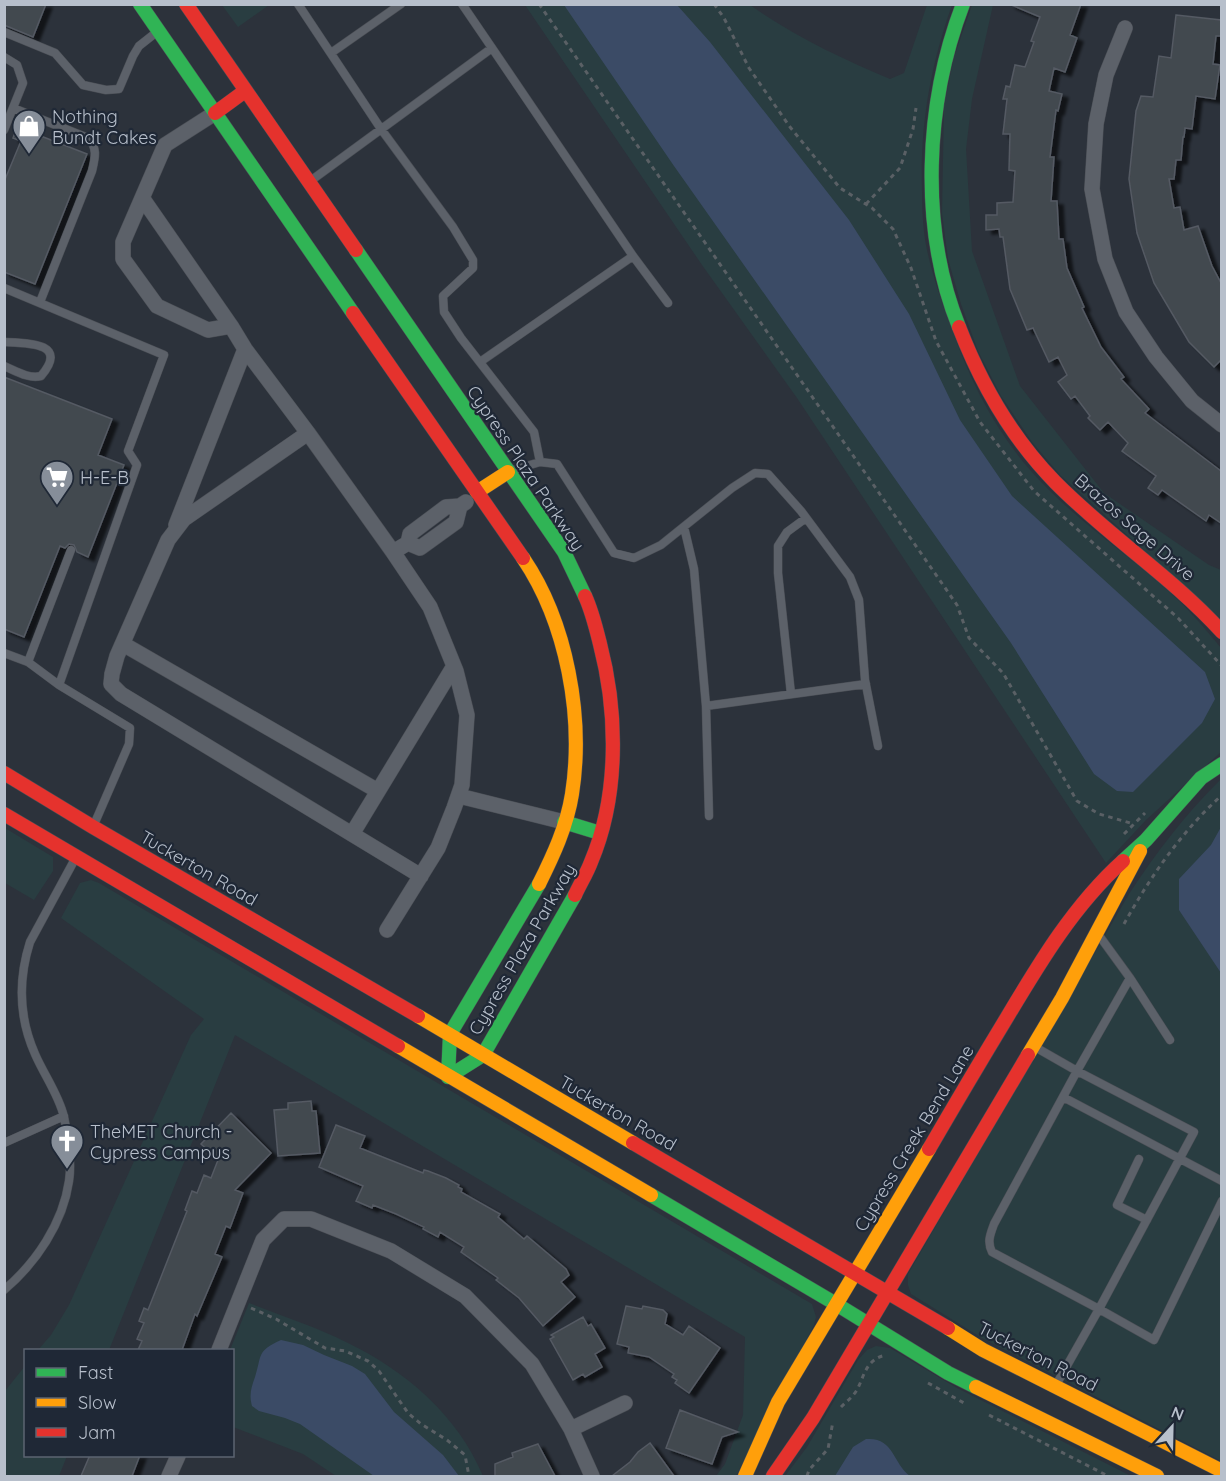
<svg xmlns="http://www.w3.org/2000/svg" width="1226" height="1481" font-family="Quicksand,sans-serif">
	<defs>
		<filter id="shadow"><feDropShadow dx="6" dy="4" stdDeviation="1.5" flood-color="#0009"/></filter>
	</defs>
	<rect width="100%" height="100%" fill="#2c323b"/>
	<path fill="#293d41" d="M222,5H269L238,27Z
		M525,5H750C792,35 842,59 890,79L904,73L927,5H952C930,67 920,125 922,191C922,210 923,231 927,250C933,278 943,305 953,332C974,391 1003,445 1048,489C1088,529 1135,560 1176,598C1192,613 1207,631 1221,648V752L1146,820L1106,863L797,398L702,265Z
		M972,5H993L972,99L966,149L972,251L1020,386L1104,493L1209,565L1221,570V619L1060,475L1032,442L1001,396L978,351L961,304L948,259L942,213L944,105L954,57Z
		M1221,779V1461L982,1338L911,1294L908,1285V1274L1129,894C1157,851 1185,815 1221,779Z
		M5,828L53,857V871L34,900L5,883Z
		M91,880L99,883L812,1304L816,1317L814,1325L736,1476H716L725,1464L743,1415L745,1337L235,1035L109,1350H38L51,1335L69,1305L191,1035L204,1019L61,918L80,883Z
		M249,1303C282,1316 317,1327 348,1343C406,1371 458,1416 483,1476H336L303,1454L233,1427L232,1350H230Z
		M876,1346L890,1348L957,1388L1131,1476H785L807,1447L858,1360L867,1350Z
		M25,1366L26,1456H67L59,1476H5V1391Z"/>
	<path fill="#3b4b66" d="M564,5H677L710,42L849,220L909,314L960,420L1012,496L1205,672L1215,699L1202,723L1133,792L1117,791L1094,774L1011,643L674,166Z
		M1221,827V973L1179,910V879L1211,845Z
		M281,1340L303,1345L324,1355L352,1366L365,1374L394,1412L443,1455L459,1476H374L300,1424L285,1418L259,1411L252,1406C249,1395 251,1388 255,1377C262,1356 256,1351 281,1340Z
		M866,1439C894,1437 892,1462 910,1476H835L853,1447Z"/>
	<path fill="#43484f" stroke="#545a63" stroke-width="1.5" filter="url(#shadow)" d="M4,4H46L33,37L4,25Z
		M1009,4H1081L1070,35L1077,38L1065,72L1054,68L1049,91L1062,94L1058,111L1056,110L1050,157H1054L1051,201H1057L1059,239H1063L1067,268L1084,307L1082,308L1101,347L1124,377L1121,379L1149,409L1145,413L1221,471V523L1209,515L1206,521L1162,490L1158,495L1148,488L1156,476L1122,451L1128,443L1108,422L1100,430L1088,418L1090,416L1075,396L1071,399L1058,382L1067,375L1058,357L1049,362L1033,328L1027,330L1010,289L1003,237H1000L999,229L986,230V215H997V203L1013,202L1015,171L1009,170L1010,134H1003L1007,99H1003L1006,86L1010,87L1015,65L1025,67L1034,42L1031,41L1040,17Z
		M1176,15L1221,20V36H1216L1213,64L1220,65L1215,99L1196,96L1192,129L1185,128L1184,137H1183L1181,160H1176L1174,179H1169L1174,208L1180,207L1184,230L1198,226L1212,266L1221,283V360L1214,367L1189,342L1154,283L1137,233L1129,179L1136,111L1141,96L1153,97L1159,56L1171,58Z
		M20,120L36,126L33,133L87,154L35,284L4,272V182L21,141L13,138Z
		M4,377L112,419L98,455L124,465L88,557L77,552L74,545L69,544L65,548L60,546L24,637L4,629Z
		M311,1101L312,1111H316L320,1153L278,1156L274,1110L288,1109V1103Z
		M231,1113L271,1153L235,1190L243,1193L230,1228L226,1226L215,1254L222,1257L197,1316L195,1314L182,1350H138L142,1341L137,1339L144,1323L139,1321L144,1308L148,1310L187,1211L185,1210L192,1191L197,1193L204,1175L211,1178L218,1160L201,1144Z
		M336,1125L365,1136L360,1148L423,1173L424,1170L428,1171L446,1178L459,1185L458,1187L462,1189L461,1192L500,1214L498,1217L524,1239L527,1236L566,1269L569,1275L561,1282L575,1297L543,1326L519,1298L496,1280L498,1278L461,1252L464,1247L440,1232L438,1237L423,1229L424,1227L396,1214L373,1205L372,1208L356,1201L363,1186L319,1167Z
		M626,1306L642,1309L643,1306L663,1310L667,1314L665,1324L683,1335L689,1326L720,1348L689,1393L675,1383L677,1380L672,1377L674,1374L649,1357L628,1353L629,1347L617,1344Z
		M583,1317L588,1326L591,1324L605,1348L595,1354L602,1367L585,1377L583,1374L573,1380L550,1339L554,1337L551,1335Z
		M680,1410L738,1432L722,1437L712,1464L666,1448Z
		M650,1443L674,1476H612L630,1462L638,1452Z
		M538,1444L555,1476H495V1464L513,1457L512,1453Z
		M90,1455H140L132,1476H81Z"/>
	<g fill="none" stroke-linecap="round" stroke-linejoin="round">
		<g stroke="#4a4e55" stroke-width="9">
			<path id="lane" d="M298,4L381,129L453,227L473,260V268L443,296L444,312L461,338L534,432L540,462
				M462,4L492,48
				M4,32L55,53L83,85L106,90L119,89L133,56L139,46L158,31
				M331,53L401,4
				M4,57L17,65L23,83L4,130
				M13,108L88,138C98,148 95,158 92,171L40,302
				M309,182L492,48L633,256L480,362
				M633,256L668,303
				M4,288L164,355L128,451L137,465L59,685L130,728L129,744L93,827
				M4,342C26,343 70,342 41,376C28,379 16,371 4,366
				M510,471L540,462L557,464L614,553L634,558L661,545L732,488L755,473L768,474L801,511L850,577L859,600L865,680L878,746
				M684,527L694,569L706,706L709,816
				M4,653L28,662L71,550
				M28,662L59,685
				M791,694L778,573V546L787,532L806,518
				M706,706L866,684
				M1098,934L1130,978L1170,1040
				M1035,1047L1077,1071L1130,978
				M1077,1071L1194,1132L1099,1309L992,1252C987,1242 990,1235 994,1224Z
				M1063,1097L1222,1181
				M4,1143L64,1116
				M1139,1159L1117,1205L1147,1220
				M4,1290C36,1263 63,1223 69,1181C72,1162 68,1136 64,1117C59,1095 44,1075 35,1054C19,1018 18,980 30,942L75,859
				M1056,1385L1099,1309L1154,1340L1222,1201"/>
		</g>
		<g stroke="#4a4e55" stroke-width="16">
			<path id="street" d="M1125,28L1106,75L1096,124L1092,189L1105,259L1126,312L1156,357L1192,401L1222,425
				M215,113L165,145L123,242V259L157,306L208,330L231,326L245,349L308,433
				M143,199L231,326
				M176,525L245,349
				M408,543L420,548L456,522L460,506L466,502
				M123,644L378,791
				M459,796L564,822
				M352,834L454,666
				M421,876L121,694L111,684L112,674L117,656L168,540L184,519L308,433L393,552L408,543L410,534L446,507L460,506
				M387,930L438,848L454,808L462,785L467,715L456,671L430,607L393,552
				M219,1350L263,1240L284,1219H311L391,1251L465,1296L532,1364L571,1429L592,1476
				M571,1429L625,1403
				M169,1476L178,1456"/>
		</g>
		<g stroke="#4a4e55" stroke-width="15">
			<path id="fast" d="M140,4L353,313
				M356,250L564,552L585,596
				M959,327C919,228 925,103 963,4
				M564,822L600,833
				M1123,861L1146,840L1201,778L1222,764
				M448,1077L450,1034L539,884
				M448,1077L483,1055L575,895
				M651,1195L836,1304L948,1373L976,1387"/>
		</g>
		<g stroke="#4a4e55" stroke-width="15">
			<path id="slow" d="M477,492L508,472
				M523,558C567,623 584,717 572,794C567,826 553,856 539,884
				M418,1016L633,1143
				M398,1046L651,1195
				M1028,1055L1062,998L1140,851
				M948,1328L983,1350L1222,1471
				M976,1387L1157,1476
				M745,1476L778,1402L929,1149"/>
		</g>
		<g stroke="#4a4e55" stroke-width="15">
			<path id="jam" d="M186,4L356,250
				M215,113L245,91
				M353,313L523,558
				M959,327C981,384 1012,438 1055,482C1108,536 1171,576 1222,632
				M4,773L93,827L418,1016
				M4,814L398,1046
				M575,895C580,884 587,873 591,862C619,796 618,713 600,644C596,628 592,611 585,596
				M633,1143L948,1328
				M929,1149C954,1106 980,1062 1006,1019C1040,962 1074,905 1123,861
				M773,1476L813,1418L1028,1055"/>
		</g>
		<path stroke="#5a6065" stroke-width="3" stroke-dasharray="4.5 4.5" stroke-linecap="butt" d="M539,4L957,605L969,638L1003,673L1077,801L1099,814L1134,824
			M714,4L724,18L749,68L790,127L840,188L872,208L893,229L911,268L936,341L980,422L1034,491L1178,618L1222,666
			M866,204L900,168L913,129L916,108
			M1124,834L1145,813
			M1124,924C1150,877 1182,831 1222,795
			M251,1308L276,1319L325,1348L345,1351L368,1361L379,1371L408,1413L421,1424L447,1440L465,1455L469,1476
			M928,1383L964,1403
			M841,1407C847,1401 854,1396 858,1388C865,1373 867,1359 886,1355
			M989,1415L1108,1476
			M807,1476L809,1470L828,1449L833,1421"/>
		<use href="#lane" stroke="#5c6169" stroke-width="8"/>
		<use href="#street" stroke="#5c6169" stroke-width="15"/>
		<use href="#fast" stroke="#30b455" stroke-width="14"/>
		<use href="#slow" stroke="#ff9f0a" stroke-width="14"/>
		<use href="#jam" stroke="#e5322d" stroke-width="14"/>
	</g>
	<defs>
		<g id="shop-pin" transform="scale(1.725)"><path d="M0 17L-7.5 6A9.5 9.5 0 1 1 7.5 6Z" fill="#868e99" stroke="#1f2836"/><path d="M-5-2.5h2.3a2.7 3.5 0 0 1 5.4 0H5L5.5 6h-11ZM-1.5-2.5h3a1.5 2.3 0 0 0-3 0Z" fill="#fff"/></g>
		<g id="supermarket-pin" transform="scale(1.725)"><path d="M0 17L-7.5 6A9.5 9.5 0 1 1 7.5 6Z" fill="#868e99" stroke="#1f2836"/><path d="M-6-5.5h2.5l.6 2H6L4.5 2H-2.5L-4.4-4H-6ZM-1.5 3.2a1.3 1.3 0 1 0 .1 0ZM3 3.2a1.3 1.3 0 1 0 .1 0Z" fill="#fff"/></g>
		<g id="church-pin" transform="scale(1.725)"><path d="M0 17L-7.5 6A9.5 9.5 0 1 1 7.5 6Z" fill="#868e99" stroke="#1f2836"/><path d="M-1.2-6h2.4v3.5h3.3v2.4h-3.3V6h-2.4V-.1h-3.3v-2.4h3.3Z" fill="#fff"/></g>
	</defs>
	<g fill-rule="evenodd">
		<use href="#shop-pin" x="29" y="126"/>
		<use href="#supermarket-pin" x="57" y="477"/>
		<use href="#church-pin" x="67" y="1141"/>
	</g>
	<g text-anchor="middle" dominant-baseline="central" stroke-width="4.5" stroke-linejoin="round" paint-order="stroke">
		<g font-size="18" fill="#b7bfcb" stroke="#1f2836" text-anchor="start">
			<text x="52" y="116">Nothing<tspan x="52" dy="21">Bundt Cakes</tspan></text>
			<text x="80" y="477">H-E-B</text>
			<text x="90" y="1131">TheMET Church -<tspan x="90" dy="21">Cypress Campus</tspan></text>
		</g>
		<g font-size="18" fill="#b7bfcb" stroke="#1f2836">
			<text transform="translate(526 468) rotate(56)">Cypress Plaza Parkway</text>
			<text transform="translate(1135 527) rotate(41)">Brazos Sage Drive</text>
			<text transform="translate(199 868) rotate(30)">Tuckerton Road</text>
			<text transform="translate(522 949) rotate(-60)">Cypress Plaza Parkway</text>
			<text transform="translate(618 1113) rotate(30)">Tuckerton Road</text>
			<text transform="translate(914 1138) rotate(-59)">Cypress Creek Bend Lane</text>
			<text transform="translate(1038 1356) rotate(27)">Tuckerton Road</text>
		</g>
	</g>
	<rect width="1226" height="1481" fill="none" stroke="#b7bfcb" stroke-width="12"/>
	<rect x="24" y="1349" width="210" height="108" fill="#1f2836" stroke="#5c6472" stroke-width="1.5"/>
	<rect x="36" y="1368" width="30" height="9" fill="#30b455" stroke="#5c6472" stroke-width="1.5"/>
	<text x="78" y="1379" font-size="18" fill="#b7bfcb">Fast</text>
	<rect x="36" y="1398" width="30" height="9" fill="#ff9f0a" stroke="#5c6472" stroke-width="1.5"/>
	<text x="78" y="1409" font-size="18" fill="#b7bfcb">Slow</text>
	<rect x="36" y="1428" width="30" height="9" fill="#e5322d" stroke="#5c6472" stroke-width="1.5"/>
	<text x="78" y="1439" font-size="18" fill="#b7bfcb">Jam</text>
	<g transform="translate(1172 1427) rotate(22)" stroke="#1f2836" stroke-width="4.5" paint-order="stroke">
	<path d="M0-4.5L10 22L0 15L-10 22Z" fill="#b7bfcb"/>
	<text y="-9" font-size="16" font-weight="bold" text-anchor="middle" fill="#b7bfcb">N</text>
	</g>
</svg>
